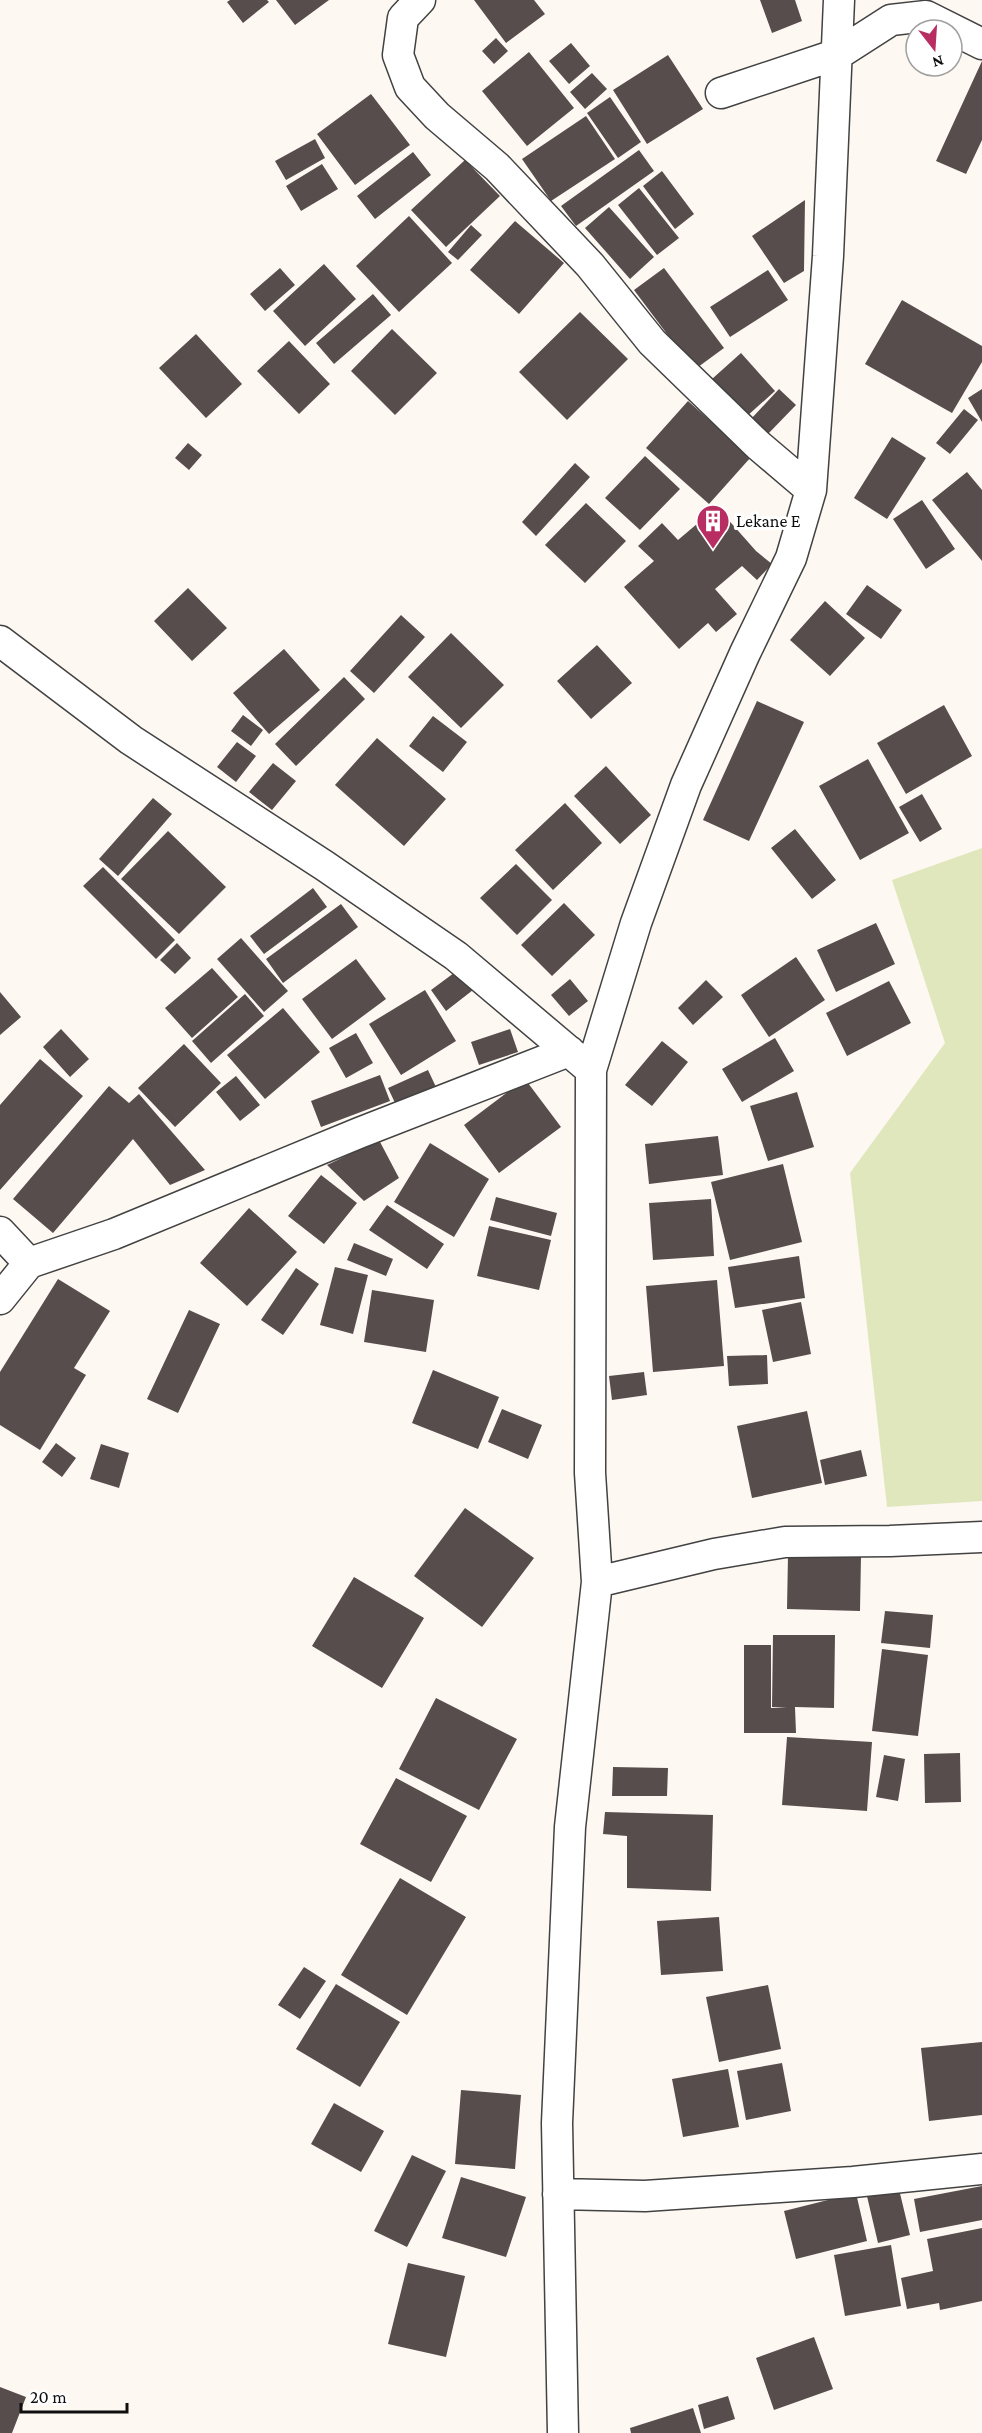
<svg xmlns="http://www.w3.org/2000/svg" width="982" height="2433" font-family="'Crimson Pro',serif">
	<rect width="100%" height="100%" fill="#fef8f2"/>
	<path fill="#e1e7bd" d="M982,848V1501L887,1507L850,1173L945,1043L892,880Z"/>
	<path fill="#574d4c" d="M230,0H267L269,2L243,23L227,2Z
		M276,0H329L295,25Z
		M474,0H534L545,14L506,43Z
		M760,0H795L802,21L772,33Z
		M496,38L508,51L494,64L482,51Z
		M571,43L590,66L569,84L549,61Z
		M529,52L574,108L527,146L482,91Z
		M668,55L703,109L647,144L613,90Z
		M982,61V140L966,174L936,161Z
		M592,73L607,89L585,109L570,92Z
		M371,94L410,145L355,185L317,134Z
		M610,97L641,142L618,158L587,113Z
		M586,116L615,159L551,201L522,159Z
		M315,139L325,158L286,180L275,161Z
		M639,150L654,171L576,226L561,206Z
		M413,152L431,175L375,219L357,196Z
		M465,160L500,196L446,247L411,210Z
		M322,164L338,189L301,211L286,186Z
		M662,171L694,214L675,229L643,186Z
		M639,188L679,238L657,255L618,205Z
		M805,200L804,271L784,283L752,236Z
		M609,207L654,257L630,279L585,228Z
		M409,216L452,263L399,312L356,266Z
		M515,221L564,263L519,314L470,270Z
		M471,225L482,235L458,260L448,252Z
		M324,264L356,299L305,346L273,311Z
		M280,268L295,285L265,311L250,294Z
		M664,268L724,348L694,370L634,290Z
		M768,270L788,300L730,337L710,307Z
		M373,294L391,315L334,364L316,343Z
		M902,300L982,346V362L952,413L865,364Z
		M580,312L628,359L567,420L519,372Z
		M392,329L437,373L395,415L351,371Z
		M196,334L242,384L206,418L159,368Z
		M289,341L330,384L299,414L257,371Z
		M741,353L775,391L746,417L712,379Z
		M779,389L796,405L767,435L751,419Z
		M982,389V422L968,398Z
		M688,401L751,457L709,504L646,448Z
		M964,409L978,420L950,454L936,443Z
		M892,437L926,458L887,519L854,498Z
		M188,443L202,455L189,470L175,458Z
		M645,456L680,489L640,530L605,498Z
		M575,463L590,477L536,536L522,522Z
		M967,472L982,490V561L932,500Z
		M922,500L955,549L926,569L893,519Z
		M586,503L626,541L585,583L545,545Z
		M717,507L756,551L772,564L757,580L742,566L715,589L737,614L716,632L708,623L679,649L624,587L654,561L638,546L662,523L678,540Z
		M867,585L902,610L881,639L846,614Z
		M188,588L227,628L192,661L154,621Z
		M825,601L865,638L830,676L790,640Z
		M401,615L425,637L374,693L350,671Z
		M451,633L504,685L461,728L408,677Z
		M597,645L632,683L591,719L557,681Z
		M284,649L320,690L269,734L233,693Z
		M344,677L365,699L296,766L275,744Z
		M757,701L804,722L749,841L703,820Z
		M944,705L972,756L906,794L877,743Z
		M243,715L263,730L251,746L231,731Z
		M433,716L467,742L443,772L409,746Z
		M377,738L446,799L404,846L335,785Z
		M237,742L256,756L236,782L217,767Z
		M868,759L909,833L860,860L819,786Z
		M273,763L296,781L272,810L249,792Z
		M606,766L651,815L620,844L574,796Z
		M922,794L942,829L920,842L899,807Z
		M153,798L172,814L118,876L99,859Z
		M565,803L602,843L553,890L515,850Z
		M795,829L836,880L812,899L771,848Z
		M168,831L226,887L179,934L121,879Z
		M516,864L552,900L517,935L480,898Z
		M103,867L175,940L156,959L83,886Z
		M313,888L327,907L264,954L250,936Z
		M564,903L595,935L552,976L521,945Z
		M341,904L358,927L283,983L266,959Z
		M876,923L895,964L836,992L817,950Z
		M241,938L288,991L264,1012L217,959Z
		M177,943L191,958L175,974L160,960Z
		M796,957L825,1000L769,1037L741,995Z
		M356,959L386,999L332,1039L302,999Z
		M212,968L238,997L192,1038L165,1008Z
		M458,970L473,990L446,1011L431,990Z
		M570,979L588,1001L569,1016L551,995Z
		M706,980L723,997L693,1025L678,1008Z
		M889,981L911,1023L847,1056L826,1013Z
		M425,990L456,1041L401,1075L369,1024Z
		M0,992L21,1017L0,1035Z
		M245,994L264,1016L211,1063L192,1041Z
		M283,1008L320,1052L265,1099L227,1055Z
		M61,1029L89,1059L70,1077L43,1047Z
		M510,1029L518,1052L479,1065L471,1042Z
		M356,1033L373,1063L346,1078L329,1048Z
		M775,1038L794,1071L742,1102L722,1069Z
		M662,1041L688,1062L652,1106L625,1085Z
		M184,1044L221,1083L175,1127L138,1088Z
		M40,1059L83,1096L0,1190V1105Z
		M428,1070L436,1087L396,1105L388,1088Z
		M380,1075L390,1101L321,1127L311,1101Z
		M236,1076L260,1105L240,1121L216,1092Z
		M525,1079L561,1127L499,1173L464,1125Z
		M109,1086L129,1103L139,1094L205,1170L170,1185L133,1139L53,1233L13,1199Z
		M797,1092L814,1147L768,1161L750,1106Z
		M718,1136L723,1175L649,1184L645,1144Z
		M379,1140L399,1178L364,1201L327,1165Z
		M430,1143L489,1179L454,1237L394,1202Z
		M783,1164L802,1242L730,1260L711,1182Z
		M321,1175L357,1203L324,1244L288,1216Z
		M496,1197L557,1213L551,1236L490,1220Z
		M711,1199L714,1256L653,1260L649,1203Z
		M387,1205L444,1244L427,1269L369,1230Z
		M249,1208L297,1252L247,1306L200,1263Z
		M489,1226L551,1240L539,1290L477,1276Z
		M354,1243L393,1259L386,1276L347,1260Z
		M799,1256L805,1298L735,1308L728,1267Z
		M335,1267L368,1275L353,1334L320,1325Z
		M296,1268L319,1284L283,1335L261,1320Z
		M58,1279L110,1311L74,1368L86,1375L40,1450L0,1425V1372Z
		M717,1280L724,1366L653,1372L646,1286Z
		M372,1290L434,1300L426,1352L364,1342Z
		M801,1302L811,1354L773,1362L762,1310Z
		M189,1310L220,1324L178,1413L147,1399Z
		M767,1355L768,1384L729,1386L727,1356Z
		M433,1370L499,1397L478,1449L412,1423Z
		M644,1372L647,1395L612,1400L609,1376Z
		M502,1409L542,1425L528,1459L488,1442Z
		M807,1411L822,1483L752,1498L737,1426Z
		M56,1443L76,1458L62,1477L42,1462Z
		M101,1444L129,1453L119,1488L90,1479Z
		M861,1450L867,1476L825,1485L820,1460Z
		M465,1508L534,1558L482,1627L414,1576Z
		M788,1555L861,1556L860,1611L787,1609Z
		M354,1577L424,1618L382,1688L312,1646Z
		M885,1611L933,1615L930,1648L881,1643Z
		M773,1635H835L834,1708L795,1707L796,1733H744V1645H771V1708H787L772,1707Z
		M882,1649L928,1655L918,1736L872,1731Z
		M436,1698L517,1739L479,1810L399,1769Z
		M787,1737L872,1742L867,1811L782,1805Z
		M960,1753L961,1802L925,1803L924,1754Z
		M884,1755L905,1759L898,1801L876,1797Z
		M613,1767L668,1768L667,1796H612Z
		M396,1778L467,1816L431,1882L360,1844Z
		M605,1812L713,1815L711,1891L627,1888V1836L603,1834Z
		M400,1878L466,1917L407,2015L341,1975Z
		M719,1917L723,1971L661,1975L657,1921Z
		M304,1967L326,1981L300,2019L278,2005Z
		M336,1984L400,2022L360,2087L296,2049Z
		M768,1985L781,2049L719,2062L706,1997Z
		M982,2042V2115L929,2121L921,2048Z
		M782,2063L791,2111L746,2120L737,2071Z
		M728,2069L739,2127L683,2137L672,2079Z
		M461,2090L521,2095L515,2169L455,2164Z
		M334,2103L384,2131L361,2172L311,2144Z
		M412,2155L446,2171L407,2247L374,2231Z
		M461,2177L526,2197L506,2257L442,2238Z
		M898,2185L910,2235L878,2243L866,2192Z
		M982,2186V2220L920,2232L914,2199Z
		M856,2193L867,2241L796,2259L784,2211Z
		M982,2228V2301L940,2310L939,2303L907,2309L901,2278L933,2271L927,2239Z
		M891,2245L901,2306L845,2316L834,2255Z
		M408,2263L465,2276L446,2357L388,2344Z
		M814,2337L833,2389L774,2410L756,2358Z
		M0,2387L26,2397L12,2433H0Z
		M728,2396L735,2419L704,2429L698,2405Z
		M693,2408L701,2433H631L630,2428Z"/>
	<g fill="none" stroke-linecap="round" stroke-linejoin="round">
		<g stroke="#424242" stroke-width="33">
			<path id="minor" d="M420,0L403,18L398,55L410,87L437,116L497,167L590,265L652,342L758,445L811,490
				M721,93L838,54L891,20L926,16L982,44
				M0,641L131,740L325,866L456,956L591,1070
				M0,1232L29,1263
				M0,1299L29,1263L114,1234L359,1133L569,1051
				M597,1582L714,1554L785,1542L890,1541L982,1537
				M558,2194L645,2196L853,2182L982,2169
				M563,2433L557,2123L570,1827L597,1582L590,1473L591,1070L636,923L686,785L745,653L791,558L811,490L828,256L839,0"/>
		</g>
		<use href="#minor" stroke="#fff" stroke-width="30"/>
	</g>
	<defs>
		<g id="building-pin" transform="scale(1.725)"><path d="M0 17L-7.5 6A9.5 9.5 0 1 1 7.5 6Z" fill="#b82e62" stroke="#fff"/><path d="M-4-6H4V6H1V3H-1V6H-4ZM-2.5-4.3h1.7v1.8h-1.7ZM.8-4.3h1.7v1.8H.8ZM-2.5-1h1.7V.8h-1.7ZM.8-1h1.7V.8H.8Z" fill="#fff"/></g>
	</defs>
	<g fill-rule="evenodd">
		<use href="#building-pin" x="713" y="521"/>
	</g>
	<g text-anchor="middle" dominant-baseline="central" stroke-width="6" stroke-linejoin="round" paint-order="stroke">
		<g font-size="18" fill="#0f0f0f" stroke="#fff" text-anchor="start">
			<text x="736" y="521">Lekane E</text>
		</g>
	</g>
	<g transform="translate(934 48) rotate(163)"><circle r="28" fill="#ffffff" stroke="#9f9f9f" stroke-width="1.5"/>
	<path d="M0-4.5L10 22L0 15L-10 22Z" fill="#b82e62"/>
	<text y="-9" font-size="16" font-weight="bold" text-anchor="middle" fill="#0f0f0f">N</text>
	</g>
	<path d="M21 2403v9h106v-9" fill="none" stroke="#0f0f0f" stroke-width="3"/>
	<text x="30" y="2403" font-size="18" fill="#0f0f0f" stroke="#ffffff" stroke-width="4.5" paint-order="stroke">20 m</text>
</svg>
